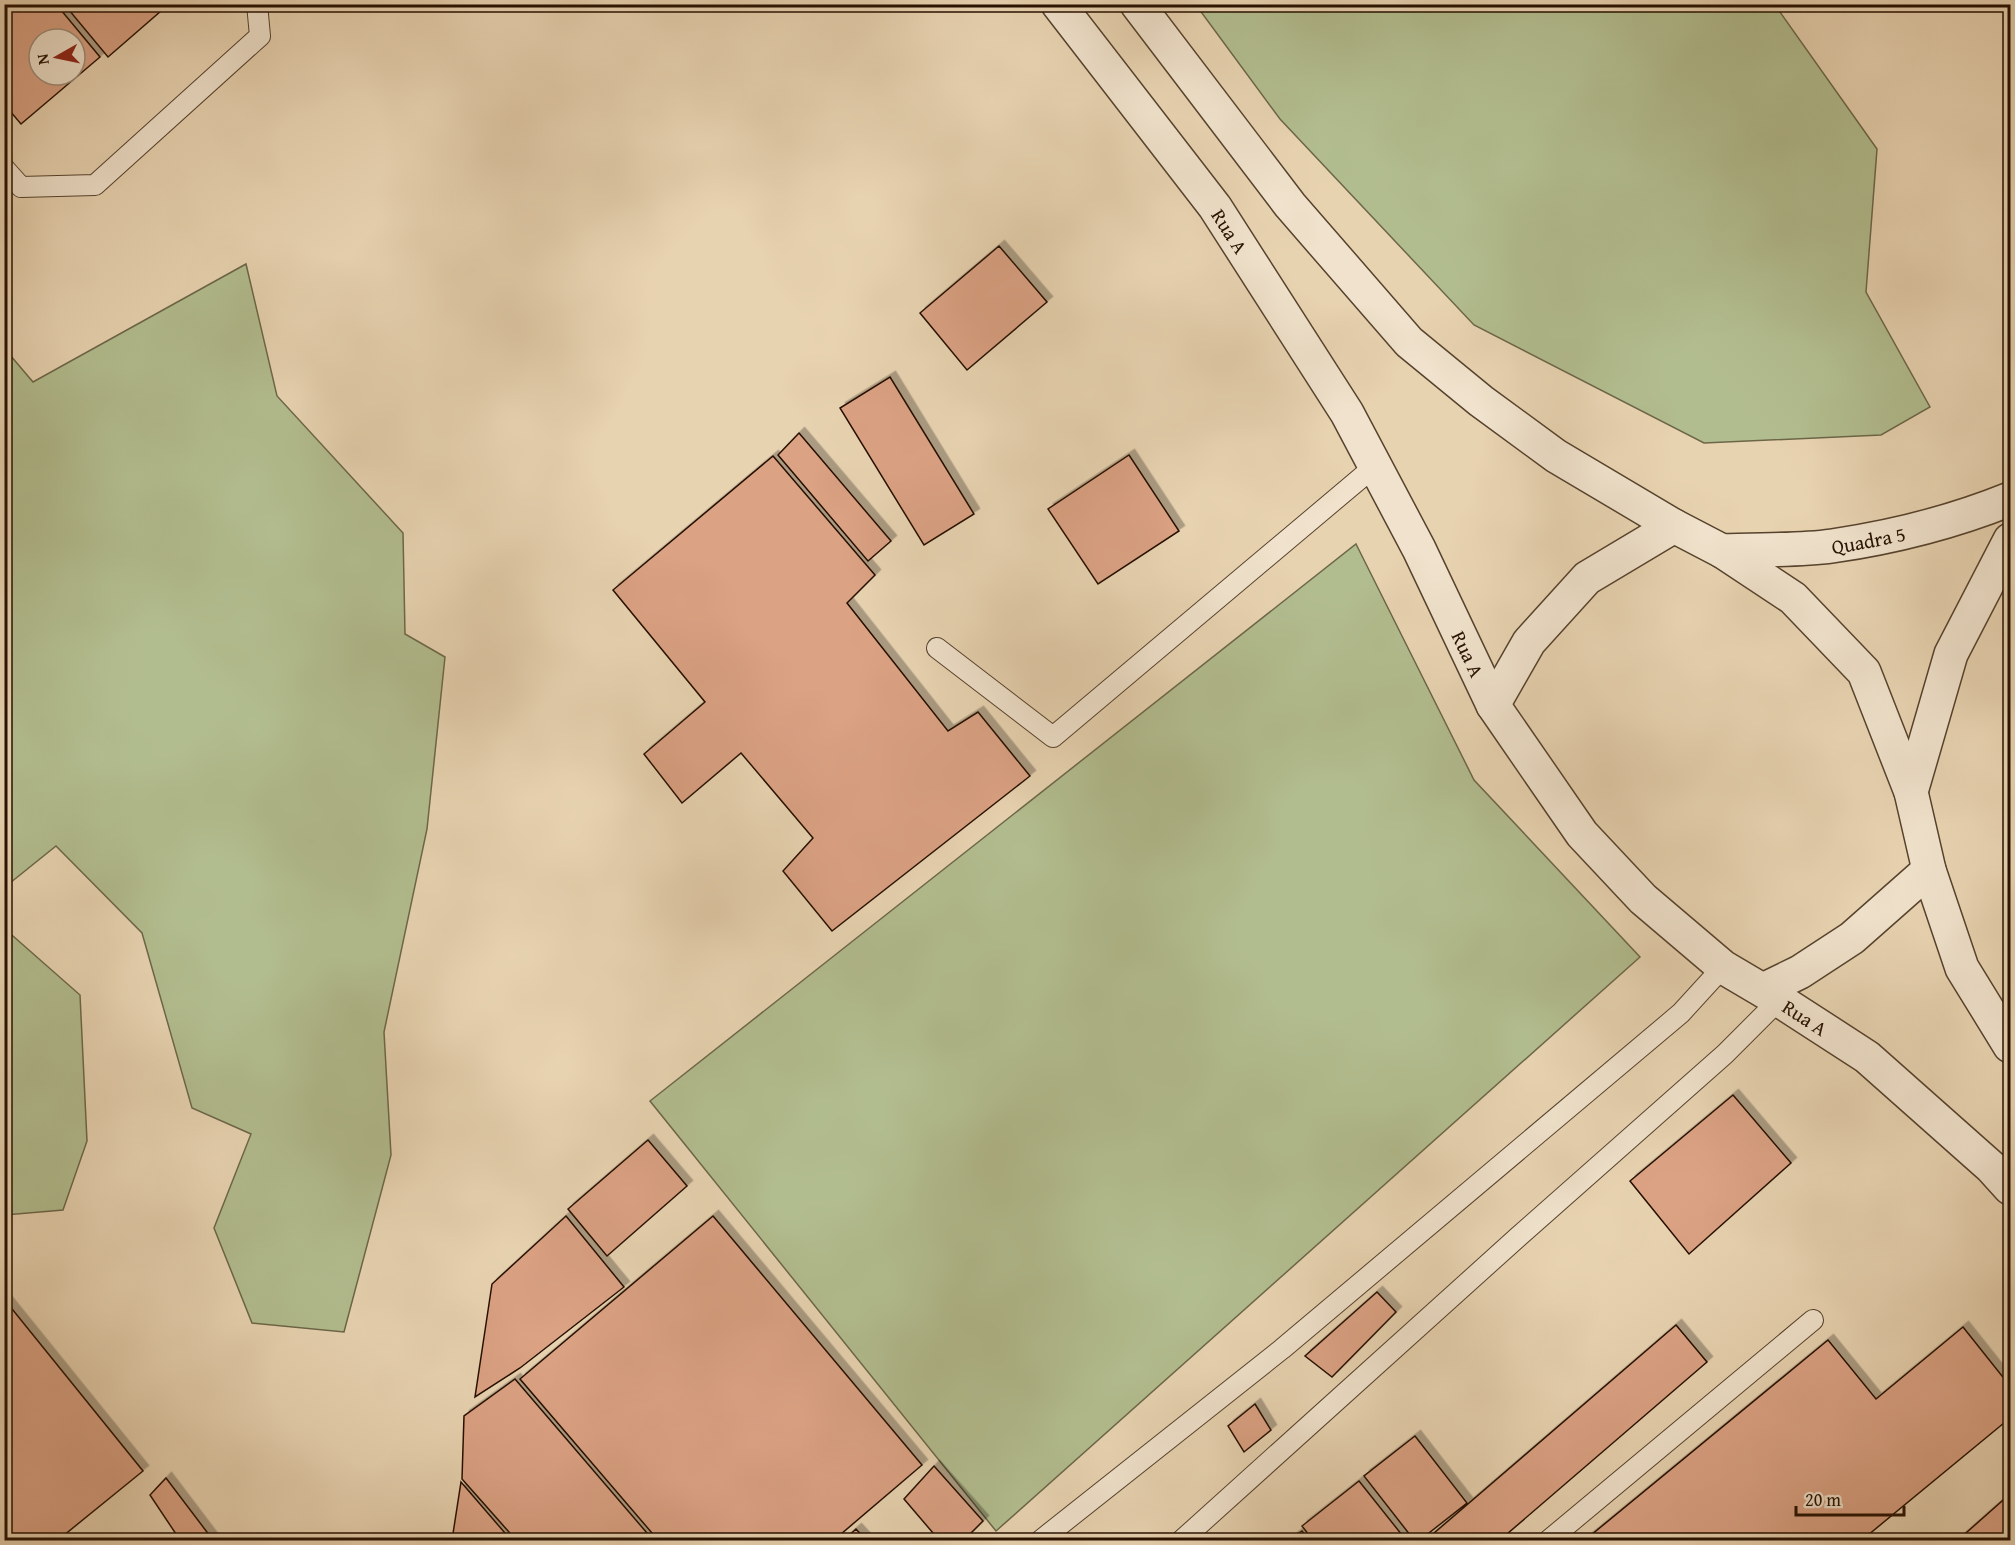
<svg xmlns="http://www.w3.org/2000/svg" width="2015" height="1545" font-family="'Gentium Book Plus',serif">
	<defs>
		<filter id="shadow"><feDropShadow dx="5.5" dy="-5.5" stdDeviation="0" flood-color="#0004"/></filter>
	</defs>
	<rect width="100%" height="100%" fill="#e8d3b1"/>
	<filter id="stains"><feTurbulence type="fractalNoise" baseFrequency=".00333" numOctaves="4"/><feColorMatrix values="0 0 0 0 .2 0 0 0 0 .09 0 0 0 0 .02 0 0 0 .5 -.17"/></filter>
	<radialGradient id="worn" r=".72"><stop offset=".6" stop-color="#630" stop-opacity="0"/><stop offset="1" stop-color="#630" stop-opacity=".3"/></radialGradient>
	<path fill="#b2bd8f" stroke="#6c6748" stroke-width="1.5" d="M1308,5L1313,9L1321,4L1775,5L1877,149L1866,292L1930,407L1881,435L1704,443L1474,325L1280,119L1196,5Z
		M246,264L277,396L403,533L405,634L445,657L427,829L384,1032L391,1155L344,1332L252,1323L214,1228L251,1134L192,1108L142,933L56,846L5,887V349L33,382Z
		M1356,544L1474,780L1640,957L996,1531L650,1101Z
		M5,929L80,995L87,1141L63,1210L5,1215Z"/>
	<path fill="#dba284" stroke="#261101" stroke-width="1.5" fill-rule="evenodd" filter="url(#shadow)" d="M4,4H56L100,57L21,124L4,104ZM39,39H75V75H39Z
		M64,4H169L108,57Z
		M999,246L1047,302L967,370L920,313Z
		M890,377L974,514L924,545L840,408Z
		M799,433L891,541L868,561L778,455Z
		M1129,455L1179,531L1098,584L1048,509Z
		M773,456L875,575L847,603L948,731L978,712L1030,776L832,931L783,871L813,838L741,753L682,803L644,754L705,702L613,590Z
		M1733,1095L1791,1163L1689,1254L1630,1181Z
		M648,1140L687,1186L607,1256L568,1209Z
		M566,1216L624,1287L520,1368L475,1397L492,1284Z
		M713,1216L922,1465L834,1540H658L520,1379Z
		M1377,1292L1396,1312L1332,1377L1305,1356Z
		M4,1299L143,1471L58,1540H4Z
		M1676,1325L1707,1362L1500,1540H1426Z
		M1963,1327L2010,1386V1418L1862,1540H1585L1828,1340L1876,1399Z
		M515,1379L653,1540H516L462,1479L464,1416Z
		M1255,1404L1271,1430L1244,1452L1228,1426Z
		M1415,1436L1467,1503L1420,1540H1414L1364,1476Z
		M934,1466L983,1521L964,1540H939L904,1499Z
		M166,1478L213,1540H180L150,1495Z
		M1359,1481L1406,1540H1313L1302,1526Z
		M461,1482L511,1540H452Z
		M2010,1494V1540H1958Z
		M856,1529L866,1540H844Z
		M1302,1531L1309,1540H1289Z"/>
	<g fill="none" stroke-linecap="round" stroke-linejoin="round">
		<g stroke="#56422d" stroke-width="22">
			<path id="lane" d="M4,168L21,187L95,185L260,36L257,4
				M937,648L1053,737L1375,466
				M1041,1540L1282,1349L1681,1013L1723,967
				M1182,1540L1518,1237L1725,1054L1779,1000
				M1549,1540L1813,1320"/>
		</g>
		<g stroke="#56422d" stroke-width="36">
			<g id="street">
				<path id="s1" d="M1058,4L1215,207L1347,413L1419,549L1493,705L1582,834L1643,899L1723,967L1779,1000L1867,1057L1991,1167L2010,1188"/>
				<path d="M1137,4L1290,205L1409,342L1481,401L1556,456L1674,526L1722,551L1793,598L1864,672L1911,792L1929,870L1962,968L2010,1046"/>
				<path id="s2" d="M1722,551C1758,549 1796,551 1832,546C1894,537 1953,522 2010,499"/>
				<path d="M1493,705L1529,642L1587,578L1674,526"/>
				<path d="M1911,792L1951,654L2010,540"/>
				<path d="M1763,990L1800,972L1852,938L1929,870"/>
			</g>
		</g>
		<use href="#lane" stroke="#f0e2cc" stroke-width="20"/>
		<use href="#street" stroke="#f0e2cc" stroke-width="33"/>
	</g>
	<g text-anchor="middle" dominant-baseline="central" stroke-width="5" stroke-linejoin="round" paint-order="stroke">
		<g font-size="20" fill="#261101" stroke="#f0e2cc">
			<text stroke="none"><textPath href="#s1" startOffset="285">Rua A</textPath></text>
			<text stroke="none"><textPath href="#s2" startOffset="147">Quadra 5</textPath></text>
			<text stroke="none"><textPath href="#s1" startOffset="771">Rua A</textPath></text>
			<text stroke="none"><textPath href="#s1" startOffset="1275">Rua A</textPath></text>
		</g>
	</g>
	<rect width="2015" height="1545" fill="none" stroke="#e8d3b1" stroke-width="24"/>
	<rect x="6" y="6" width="2003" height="1533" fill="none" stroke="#261101" stroke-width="3"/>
	<rect x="12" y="12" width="1991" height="1521" fill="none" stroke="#261101" stroke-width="1.5"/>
	<g transform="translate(57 57) rotate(261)"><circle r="28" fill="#f0e2cc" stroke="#9f8e7b" stroke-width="1.5"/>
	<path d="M0-4.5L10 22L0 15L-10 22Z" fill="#8f2418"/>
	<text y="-9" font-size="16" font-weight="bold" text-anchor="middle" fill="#261101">N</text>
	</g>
	<path d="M1796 1506v9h108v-9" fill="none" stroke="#261101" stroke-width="3"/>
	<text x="1805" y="1506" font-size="18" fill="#261101" stroke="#f0e2cc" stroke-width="4.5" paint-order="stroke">20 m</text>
	<rect width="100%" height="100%" filter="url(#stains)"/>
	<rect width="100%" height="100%" fill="url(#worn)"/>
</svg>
